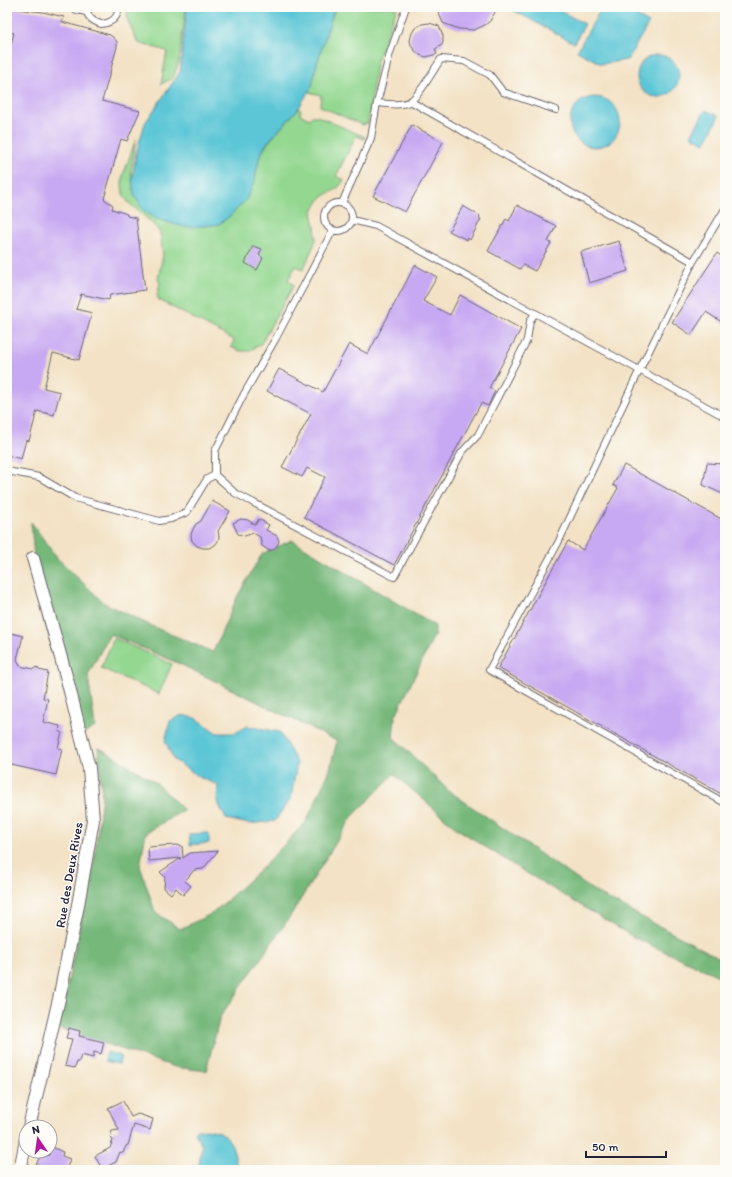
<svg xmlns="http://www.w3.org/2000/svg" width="732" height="1177" font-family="Itim,sans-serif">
	<rect width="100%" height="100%" fill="#fdfcf7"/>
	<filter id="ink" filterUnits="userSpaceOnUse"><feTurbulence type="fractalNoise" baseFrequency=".025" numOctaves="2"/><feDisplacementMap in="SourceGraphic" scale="8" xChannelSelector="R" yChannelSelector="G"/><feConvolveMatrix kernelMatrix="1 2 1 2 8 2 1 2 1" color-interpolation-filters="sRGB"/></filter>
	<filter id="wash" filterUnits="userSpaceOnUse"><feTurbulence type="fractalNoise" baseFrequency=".012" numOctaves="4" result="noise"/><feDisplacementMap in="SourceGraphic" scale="16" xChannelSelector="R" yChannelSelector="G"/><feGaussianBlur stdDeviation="0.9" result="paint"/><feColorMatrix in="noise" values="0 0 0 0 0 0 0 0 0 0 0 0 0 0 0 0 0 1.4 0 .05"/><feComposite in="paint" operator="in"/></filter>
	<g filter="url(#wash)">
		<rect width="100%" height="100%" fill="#f3e2c5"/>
		<path fill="#93d790" stroke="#5a7c66" d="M133,7H186L179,62L173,78L161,84L167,51L138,43L127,19L128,10Z
			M335,7H397L376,64L368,123L362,125L320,106L321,95L308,92L312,86L316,66Z
			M298,109L301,110L300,114L309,119L312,116H317L365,137L364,139L357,136L355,138L336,176L344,180C336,192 335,189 324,196C319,199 316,207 312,212L315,226L316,240L303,270L296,266L288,280L294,285L260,345L248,351H240L231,347L234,340L159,300L157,295L160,283L158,279L163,255L160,233L152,223L128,202L123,194L122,185L123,175L136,139L131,171L134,195L205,226L219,224L229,217L255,180L259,158L267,144Z
			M114,638L172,664L159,694L101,668Z"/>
		<path fill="#76b87a" stroke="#4c6d5a" d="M31,522L57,558L104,603L156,628L213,652L237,597L262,554L292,540L435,626V634L395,717L393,737L449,791L597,893L725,961V979L635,938L515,866L456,828L394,774L352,817L287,921L220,1017L206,1071L175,1067L58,1028L94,861L102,796L98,747L154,781L184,810L146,833L140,866L155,912L180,929L213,913L259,871L306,822L329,772L337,741L180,664L110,634L88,675L95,727L77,738L37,594Z"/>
		<path fill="#5cc6d6" stroke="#3f7488" d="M187,7H335L316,66L312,86L298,109L266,144L259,158L255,180L246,200L229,217L219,224L205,226L185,227L156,219L143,210L134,195L132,181L136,153L145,123L180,72Z
			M507,7H553L585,24L574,43Z
			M602,7H620L649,23L627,60L601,64L577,51Z
			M637 76a21 21 0 1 1 42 0a21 21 0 1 1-42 0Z
			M570 122a25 25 0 1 1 50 0a25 25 0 1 1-50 0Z
			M705,110L719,116L705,143L691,136Z
			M182,715L195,718L217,733H235L248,726L280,732L297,763L291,798L275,821L249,824L226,819L217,801L218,785L201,778L174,760L165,741L170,721Z
			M209,833V843L190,845L189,834Z
			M107,1052L121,1056L119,1064L105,1061Z
			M207,1129C212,1130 218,1131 223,1134C233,1140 236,1159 237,1170H198L202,1146L195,1133L196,1130Z"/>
		<g id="blocks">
			<path fill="#c7a8f2" d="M436,7H498L490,21L485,25L474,30L459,29L443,23Z
				M7,8L43,12L64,17L62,22L110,35L114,38L117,42V47L102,101L140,111L127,141L121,139L104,199L113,205L112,209L127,214V216L136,218L145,290L110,295L109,300L81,294L76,309L92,313L79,360L53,353L44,388L60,392L54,415L37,411L29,441L26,440L21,459L7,455V58L14,33L7,31Z
				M429,23L439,26L443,36V42L442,45L435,49L437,54L426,57L420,55L414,50L411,45L410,40L412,33L415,28L422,24Z
				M412,125L443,142L405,212L373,196Z
				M517,205L556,226L548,242L551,243L535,271L523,265L520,269L488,251L506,219L509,221Z
				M463,206L480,216L479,218L481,219L470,240L468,238L467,240L449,231Z
				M619,241L628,271L589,283L581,252Z
				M253,246L262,249L259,255L263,258L257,270L245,263Z
				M717,253L725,259V324L706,312L691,335L672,322Z
				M415,265L437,277L423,301L450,315L460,295L521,329L489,388L495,391L488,406L481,403L394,565L304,517L325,477L307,468L302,477L282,467L311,414L267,391L279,369L323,392L349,344L368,354Z
				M707,463L725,464V495L703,485Z
				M624,465L725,521V796L498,668L568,541L583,550L618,488L613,485Z
				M212,501L230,511L218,531L219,537L218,541L215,545L209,548H203L197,546L192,541L191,535L193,529L196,524L201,521Z
				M241,519L248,520L255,525L259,519L269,525L266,530L277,536L279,541L277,546L273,550H268L262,546L260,537L253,533L245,536L238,534L233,523Z
				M7,632L23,636L17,659L20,666L33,669L37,667L39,670L48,672L43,698L48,699L43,722L60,726L59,732H62L58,748L62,749L56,775L7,764Z
				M175,845L182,846L183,858L190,853L218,851L203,869L194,870L185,881L191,886L183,895L176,888L171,894L164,888L165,877L160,872L181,858L149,861L148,847Z
				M69,1028L80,1031L79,1036L104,1042L101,1054L94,1052L93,1058L81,1055L79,1062H77L75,1068L65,1066L72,1039L66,1038Z
				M123,1101L131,1117L138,1114L153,1119L150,1130L134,1125L128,1145L126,1146L123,1153L120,1152L116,1162L102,1169L95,1156L110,1148L113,1140L110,1137L112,1131L119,1130L108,1108Z
				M52,1147L63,1152L62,1156L70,1159L66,1170H34L39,1158L49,1155Z"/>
		</g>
	</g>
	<g filter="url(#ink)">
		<use href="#blocks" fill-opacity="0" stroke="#6b656b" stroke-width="1"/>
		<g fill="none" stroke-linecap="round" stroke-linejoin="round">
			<g stroke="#6b656b" stroke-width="8">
				<path id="lane" d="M86,8C87,17 92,21 101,24C112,23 118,18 119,7
					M410,101L693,262
					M377,103C387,104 400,106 409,102C419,97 434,69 441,59L464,61L490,75L503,92L556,110
					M324 217a14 14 0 1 1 28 0a14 14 0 1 1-28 0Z
					M342,203L371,138L377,103L390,53L406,7
					M725,209L693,262L640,369L558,543L489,670L725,803
					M352,220L376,226L725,417
					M333,230L276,338L243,396L215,451V475L235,493L394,577L462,452L478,435L527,340L530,321L535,313
					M7,471L39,477L75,498L159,521L171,519L187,512L207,479L215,475"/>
			</g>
			<g stroke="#6b656b" stroke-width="14">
				<path id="street" d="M77,7L86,9
					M29,1127L59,999L78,905L93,820L89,768L68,683L33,558
					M20,1170L26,1140"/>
			</g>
			<use href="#lane" stroke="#fff" stroke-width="6"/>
			<use href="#street" stroke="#fff" stroke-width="12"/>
		</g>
	</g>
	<g text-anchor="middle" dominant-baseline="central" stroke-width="3" stroke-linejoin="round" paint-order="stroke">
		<g font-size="13" fill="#22223b" stroke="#fdfcf7">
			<text transform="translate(69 875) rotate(-80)">Rue des Deux Rives</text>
		</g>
	</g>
	<rect width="732" height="1177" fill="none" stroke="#fdfcf7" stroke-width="24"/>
	<g transform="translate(38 1139) rotate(347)"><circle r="19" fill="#fdfcf7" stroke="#a5a5ac"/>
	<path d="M0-3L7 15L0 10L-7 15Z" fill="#b5179e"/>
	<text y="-6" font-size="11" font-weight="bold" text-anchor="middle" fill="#22223b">N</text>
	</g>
	<path d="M586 1151v6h80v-6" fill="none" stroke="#22223b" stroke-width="2"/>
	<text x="592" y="1151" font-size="12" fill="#22223b" stroke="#fdfcf7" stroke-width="3" paint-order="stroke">50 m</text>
</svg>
